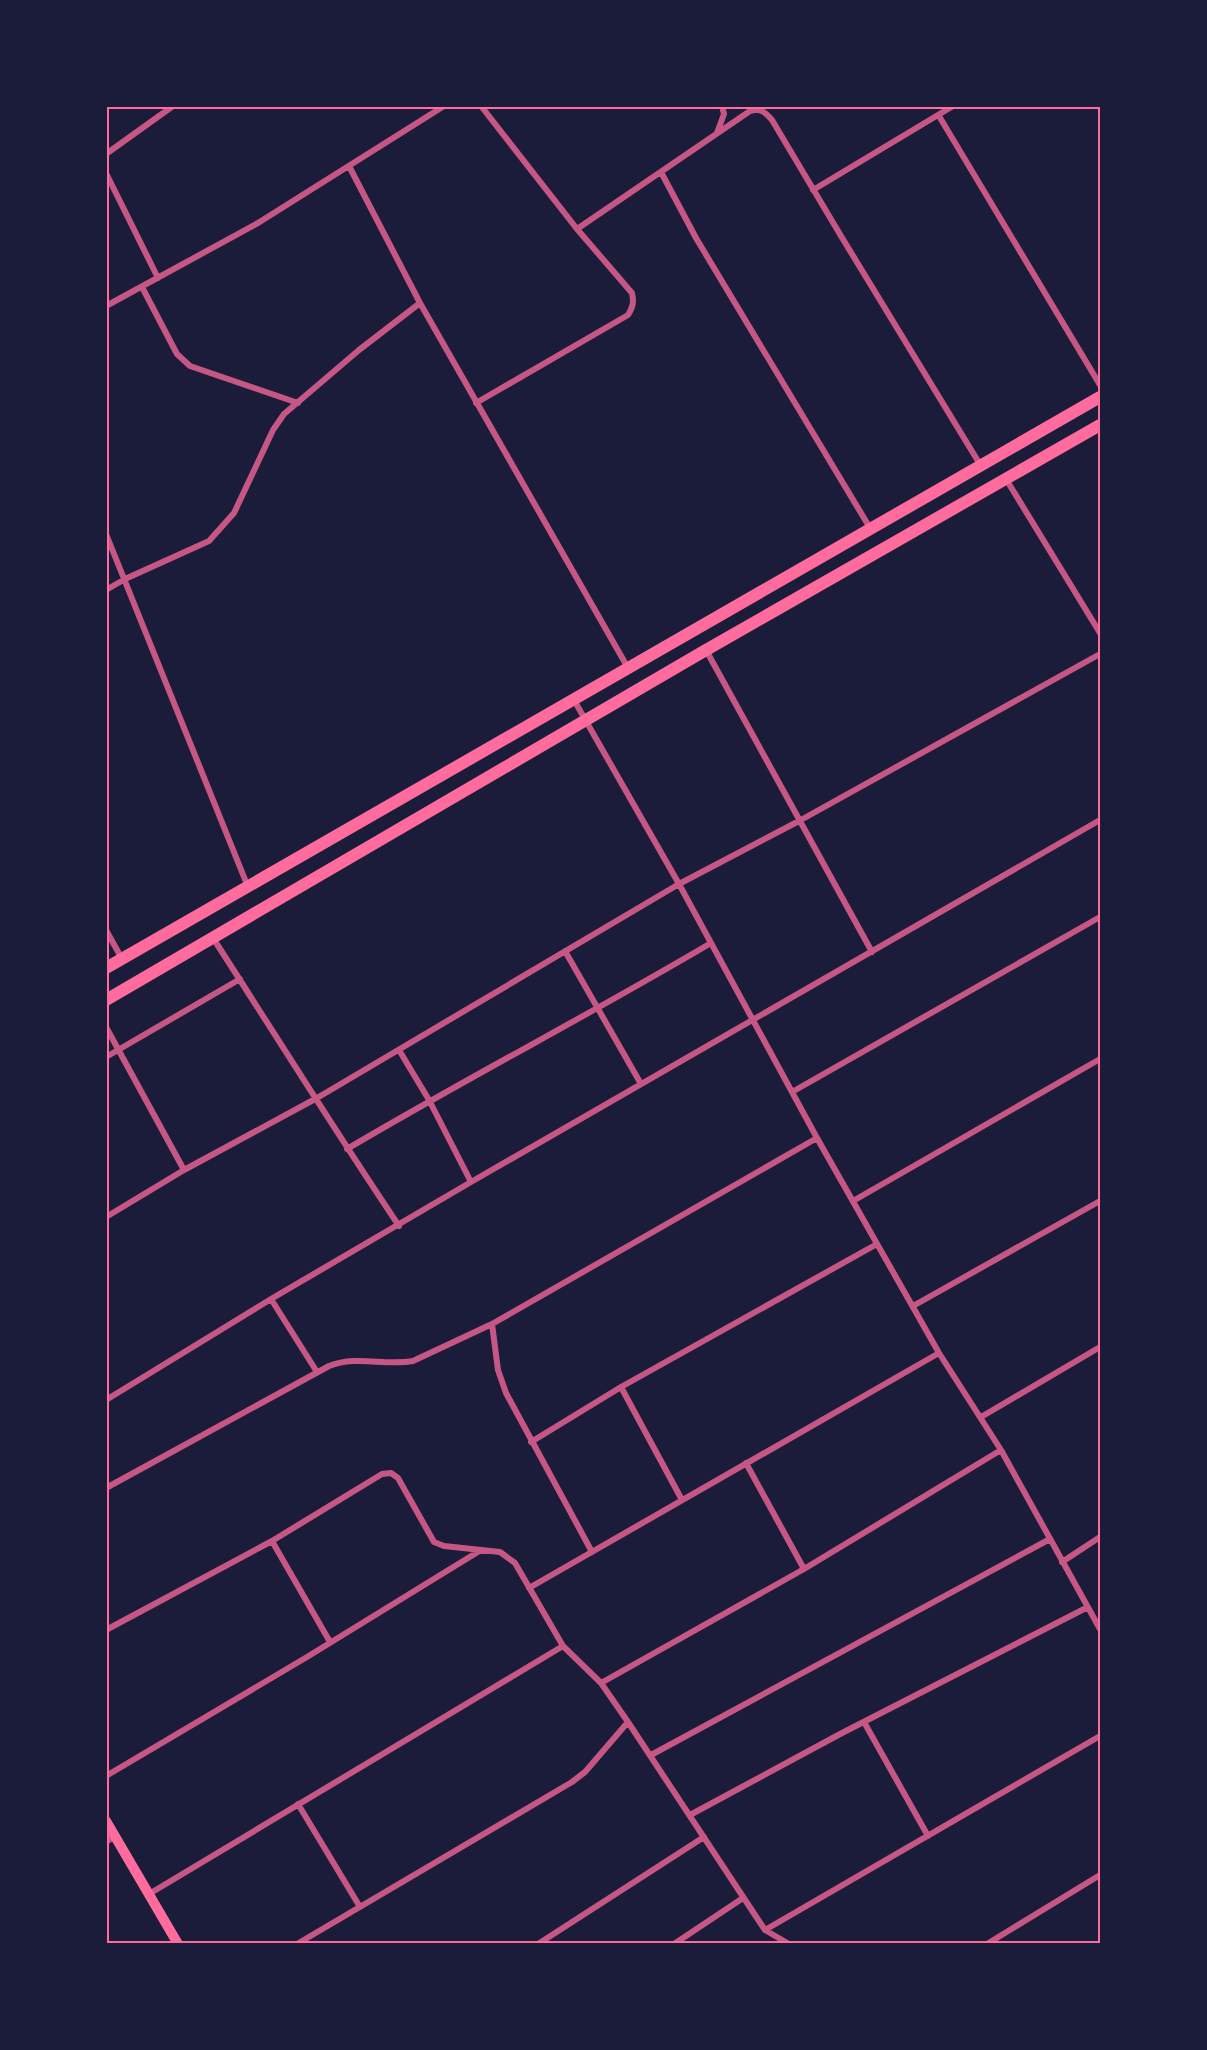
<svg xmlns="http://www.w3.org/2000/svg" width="1207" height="2050" font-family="Roboto,sans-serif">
	<rect width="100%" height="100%" fill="#1b1b3a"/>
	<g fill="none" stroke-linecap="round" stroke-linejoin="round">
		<path stroke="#c65784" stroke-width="6" d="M939,116L1100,385
			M717,133L724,114L722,106
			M106,154L173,106
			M349,166L420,303L628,668
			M661,172L696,238L870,528
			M106,173L158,278
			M813,190L953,106
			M577,229L750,111C761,108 765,112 772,120L841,236L981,466
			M142,287L177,354L190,366L298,403
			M106,306L258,223L444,106
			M476,403L628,315C633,307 634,302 632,293L577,229L481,106
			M1006,479L1100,633
			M106,534L248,887
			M106,590L125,579L209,541L234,513L273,430L284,414L359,350L420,303
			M706,650L872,952
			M574,700L679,884L817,1138L939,1353L1001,1450L1100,1629
			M106,930L122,959
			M213,938C275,1034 335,1131 399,1226
			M565,951L641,1084
			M106,1027L184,1170
			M399,1050L429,1100L471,1182
			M106,1057L240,979
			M792,1092L1100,917
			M347,1149C467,1078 591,1014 711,943
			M853,1201L1100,1059
			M106,1217L184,1170L317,1098L679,884L799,821L1100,654
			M271,1299L317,1372
			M913,1306L1100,1201
			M492,1324L498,1370L506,1393L592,1552
			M621,1387L682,1500
			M106,1400L271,1299L471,1182L1100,820
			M981,1417L1100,1347
			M531,1442L621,1387L877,1244
			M746,1463L804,1569
			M106,1488L329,1366C357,1355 384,1366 413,1361L492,1324L817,1138
			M272,1541L330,1642
			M1062,1562L1100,1537
			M529,1588L939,1353
			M106,1630L272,1541L382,1474L391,1473L398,1478L434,1542L444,1546L500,1552L515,1563L563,1646L601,1683L628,1722L755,1915L765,1930L789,1944
			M601,1683L804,1569L1001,1450
			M864,1722L928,1836
			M651,1755L1050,1539
			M106,1776L307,1657L481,1550
			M298,1804L360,1907
			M690,1815L842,1733L1088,1607
			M106,1842L115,1836
			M149,1894L563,1646
			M765,1930L1100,1736
			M297,1944L572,1782L585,1772L628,1722
			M538,1944L704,1837
			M674,1944L743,1898
			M987,1944L1100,1875"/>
		<path stroke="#ff6b9d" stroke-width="10" d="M106,1821L178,1944"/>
		<path stroke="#ff6b9d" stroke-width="12" d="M106,968L1100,397
			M106,1000L706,650L1100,425"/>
	</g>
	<rect width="1207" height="2050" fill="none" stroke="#1b1b3a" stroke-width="216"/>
	<rect x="108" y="108" width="991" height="1834" fill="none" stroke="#ff6b9d" stroke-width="2"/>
</svg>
